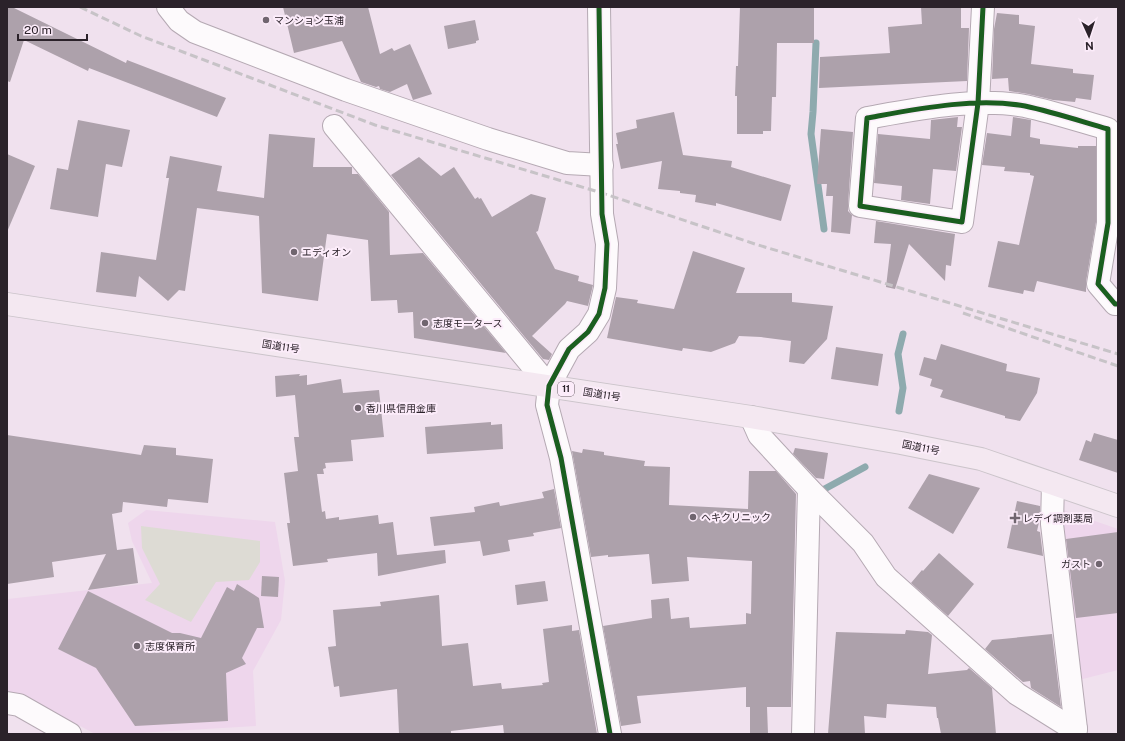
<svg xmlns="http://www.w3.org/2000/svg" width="1125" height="741" viewBox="0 0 1125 741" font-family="'Public Sans','Noto Sans JP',sans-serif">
  <rect width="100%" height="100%" fill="#f0e1ee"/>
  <g fill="#eed6ec">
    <polygon points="1060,509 1118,529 1118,670 1075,681"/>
    <polygon points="146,510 275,522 285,581 281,620 253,671 256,726 121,734 95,734 67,719 7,692 8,599 152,583 132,541 128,523"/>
  </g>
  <polygon fill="#dddbd4" points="141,526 260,541 260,562 249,580 216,582 191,622 145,600 160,584 142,548"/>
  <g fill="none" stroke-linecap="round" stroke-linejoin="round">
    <g stroke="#8eaaae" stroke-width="7">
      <polyline points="816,43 813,112 811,134 824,229"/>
      <polyline points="899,411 903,388 898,354 903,334"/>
      <polyline points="819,492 865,467"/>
    </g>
  </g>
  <g fill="#ada1ab">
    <polygon points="7,7 12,7 126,63 127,60 226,98 217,117 89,68 88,71 24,40 10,82 7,81"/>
    <polygon points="283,7 368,7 380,54 392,48 394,51 410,44 432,94 413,100 407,84 390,92 380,89 379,86 376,87 361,82 342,41 294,53"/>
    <polygon points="740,7 814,7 814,43 777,43 776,97 772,97 771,131 763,131 763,134 737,134 737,96 735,96 736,66 738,66"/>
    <polygon points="921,7 961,7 961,28 969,28 967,81 819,88 820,57 890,53 888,27 922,24"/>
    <polygon points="997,13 1019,15 1019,24 1035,26 1031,64 1073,69 1073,73 1094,75 1091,100 1076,98 1075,102 1053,100 1028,94 1009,91 1008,78 992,79 994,29"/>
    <polygon points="475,20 479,40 476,41 476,43 448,49 444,26"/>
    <polygon points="674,112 683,155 732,161 731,167 791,185 781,221 716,203 716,206 695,202 696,195 680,193 680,191 658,189 662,161 621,169 616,144 618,144 616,133 637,128 636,120"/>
    <polygon points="958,117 957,127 962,127 956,171 933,169 930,204 901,200 902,186 874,183 878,134 930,139 931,120"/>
    <polygon points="1013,117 1031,120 1030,137 1040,139 1040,144 1078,148 1078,146 1096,146 1096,222 1086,282 1086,292 1037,281 1034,292 1024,290 1023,294 988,287 998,241 1019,245 1034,176 1030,175 1030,173 1004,171 1005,167 982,165 987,133 1011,136"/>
    <polygon points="78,120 130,130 122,167 106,164 98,217 50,209 57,168 68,170"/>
    <polygon points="821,129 853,132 848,205 848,211 852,215 850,234 831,232 833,196 826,196 827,184 817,184"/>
    <polygon points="269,134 315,138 313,167 352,167 352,174 358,174 389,212 390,255 423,253 506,353 414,338 413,312 398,313 397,300 371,301 368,240 327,234 318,301 262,293 259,216 197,208 185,291 179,290 168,301 139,276 136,297 96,292 101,252 156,260 169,178 166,178 170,156 222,166 217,191 264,198"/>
    <polygon points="7,154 35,166 7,232"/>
    <polygon points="419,157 441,176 454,167 475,199 478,197 479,199 481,198 492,217 531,194 546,198 538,231 536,232 555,269 579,276 578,281 593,285 588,306 567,301 565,304 532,336 552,354 549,360 543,359 391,175"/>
    <polygon points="876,221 955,234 951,266 946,265 945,281 909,244 895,289 886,287 891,244 874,243"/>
    <polygon points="693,251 745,268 736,293 792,293 792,302 833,306 827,339 804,364 789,362 791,341 761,337 739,336 735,343 711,352 683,348 682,351 607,338 616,297 638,300 637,303 674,309"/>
    <polygon points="941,344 1007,364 1006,371 1040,378 1037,393 1020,421 1005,418 1005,416 940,397 943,390 930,386 932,379 919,375 924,357 936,360"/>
    <polygon points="836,347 883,354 878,386 831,379"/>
    <polygon points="300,374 299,376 307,375 307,385 341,379 343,393 379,390 384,437 351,440 353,461 325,463 326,468 323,469 324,474 317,474 322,512 325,511 326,519 339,517 339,520 378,515 379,524 393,522 397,555 445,550 446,563 378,576 377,553 327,559 328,562 293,566 287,523 290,523 284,473 298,471 294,437 299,437 295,395 276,397 275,376"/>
    <polygon points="491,422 491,425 502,424 503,449 427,454 425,427"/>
    <polygon points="1094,433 1118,440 1118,473 1079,460 1086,440 1091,442"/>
    <polygon points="7,435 141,455 144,445 176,448 176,455 213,459 208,503 168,499 167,507 123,502 122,512 112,514 117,550 133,548 138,583 88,590 106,554 52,562 54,577 7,584"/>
    <polygon points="795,448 828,453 824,479 816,478 793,454"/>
    <polygon points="583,449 604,452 604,455 645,461 644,466 670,467 669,505 748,509 749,471 776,471 796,494 791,707 767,707 768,734 750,734 750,707 746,707 746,687 637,696 641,723 621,726 603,626 652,618 651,600 669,598 671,619 689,617 690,628 746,624 746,613 751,614 752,561 687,557 689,581 652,584 649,554 608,557 608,555 591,557 572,451 582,453"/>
    <polygon points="929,474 980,488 953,534 908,508"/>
    <polygon points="554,489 561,528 533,533 534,536 508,540 510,551 483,556 480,541 434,546 430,517 475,512 474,507 499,502 500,506 544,498 542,492"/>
    <polygon points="1017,501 1040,506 1040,518 1037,531 1040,532 1043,556 1007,548"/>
    <polygon points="1118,532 1118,613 1076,618 1066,539"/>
    <polygon points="939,553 974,584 948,616 911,583 922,570 923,571"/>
    <polygon points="262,576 279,577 278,597 261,596"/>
    <polygon points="545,581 548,601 517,605 515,585"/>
    <polygon points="237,584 259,598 264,628 257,628 242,658 246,664 226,673 228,721 135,726 96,668 58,649 88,591 172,633 180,633 201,638 227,587 234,591"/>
    <polygon points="439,595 442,646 468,643 473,686 501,683 502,689 543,685 542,683 549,682 543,629 572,625 572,631 579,630 597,734 504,734 503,725 451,731 451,734 399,734 397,689 340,697 339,686 334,687 328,647 336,646 333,610 381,606 380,602"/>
    <polygon points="906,630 928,632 932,635 928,674 967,670 969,668 992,688 996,734 941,734 938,718 937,718 936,707 887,704 886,718 864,716 865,734 828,734 836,632 905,634"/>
    <polygon points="1052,634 1061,707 1031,688 1030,681 1023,682 985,649 992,640"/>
  </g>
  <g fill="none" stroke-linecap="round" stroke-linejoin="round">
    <defs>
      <g id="minor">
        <polyline points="168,7 179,21 195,32 346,90 488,139 567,163 602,165"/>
        <polyline points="599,7 602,214 607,244 605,288 599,314 588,332 569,349 549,386 547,405 561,458 610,734"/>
        <path d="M 983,7 L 978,103 L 962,222 L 860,206 L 867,118 C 917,109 975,97 1025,106 C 1053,112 1080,121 1108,129 L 1108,223 L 1098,284 L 1115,304 L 1118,304"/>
        <polyline points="334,126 549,386"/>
        <polyline points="751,417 759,435 809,489 863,543 886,577 1017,694 1065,724 1076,729"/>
        <polyline points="1053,484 1052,524 1076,729 1075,734"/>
        <polyline points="7,703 19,705 70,734"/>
        <polyline points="803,734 809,489"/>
      </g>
      <polyline id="highway" points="7,304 751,417 901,443 981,459 1118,506"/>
    </defs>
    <use href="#minor" stroke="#b5a9b3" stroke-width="24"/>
    <use href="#highway" stroke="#cbc4ca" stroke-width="24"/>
    <use href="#minor" stroke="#fdfafc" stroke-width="22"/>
    <use href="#highway" stroke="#f4e8f1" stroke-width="22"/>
    <g stroke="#c7c3c7" stroke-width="3" stroke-dasharray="8 4" stroke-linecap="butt">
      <polyline points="80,7 141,36 375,125 602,193 755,244 1118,354"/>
      <polyline points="963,313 1118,366"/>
    </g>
    <defs>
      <g id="cycleway">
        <polyline points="599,7 602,214 607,244 605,288 599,314 588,332 569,349 549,386 547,405 561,458 610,734"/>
        <path d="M 983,7 L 978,103 L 962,222 L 860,206 L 867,118 C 917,109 975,97 1025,106 C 1053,112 1080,121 1108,129 L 1108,223 L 1098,284 L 1115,304 L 1118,304"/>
      </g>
    </defs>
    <use href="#cycleway" stroke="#fcecfa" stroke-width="8"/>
    <use href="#cycleway" stroke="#1b5e20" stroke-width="5"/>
  </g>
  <g fill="#70656f" stroke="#fcecfa" stroke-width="1.5">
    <circle cx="266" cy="20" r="4"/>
    <circle cx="294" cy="252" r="4"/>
    <circle cx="425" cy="323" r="4"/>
    <circle cx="358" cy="408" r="4"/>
    <circle cx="693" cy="517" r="4"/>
    <path d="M1013 512h4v4h4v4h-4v4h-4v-4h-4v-4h4z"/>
    <circle cx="1099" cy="564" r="4"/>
    <circle cx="137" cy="646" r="4"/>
  </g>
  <g text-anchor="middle" stroke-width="4" stroke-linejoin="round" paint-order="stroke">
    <rect fill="#fcecfa" stroke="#6a5f68" stroke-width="1" x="558" y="382" width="16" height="14" rx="3"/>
    <g font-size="9" font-weight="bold" fill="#2b222a">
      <text x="566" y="392">11</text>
    </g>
    <g font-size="10" fill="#2b222a" stroke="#fcecfa" text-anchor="start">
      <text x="274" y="24">マンション玉浦</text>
      <text x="302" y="256">エディオン</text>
      <text x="433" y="327">志度モータース</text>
      <text x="366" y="412">香川県信用金庫</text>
      <text x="701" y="521">ヘキクリニック</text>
      <text x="1023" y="522">レデイ調剤薬局</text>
      <text x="1091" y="568" text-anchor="end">ガスト</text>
      <text x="145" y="650">志度保育所</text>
    </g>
    <g font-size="10" fill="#2b222a" stroke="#fcecfa">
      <text transform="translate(281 346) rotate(9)" y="4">国道11号</text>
      <text transform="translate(602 394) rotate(9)" y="4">国道11号</text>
      <text transform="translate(921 447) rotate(11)" y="4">国道11号</text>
    </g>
  </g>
  <rect width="1125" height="741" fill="none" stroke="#2b222a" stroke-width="16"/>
  <g transform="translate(1089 36) rotate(177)" stroke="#fcecfa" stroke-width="3" paint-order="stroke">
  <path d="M0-3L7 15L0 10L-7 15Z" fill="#2b222a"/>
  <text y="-6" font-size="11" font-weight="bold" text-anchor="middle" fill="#2b222a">N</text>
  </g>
  <path d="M18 34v6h69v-6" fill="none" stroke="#2b222a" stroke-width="2"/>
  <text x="24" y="34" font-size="12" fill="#2b222a" stroke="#fcecfa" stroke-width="3" paint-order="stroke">20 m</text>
</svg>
